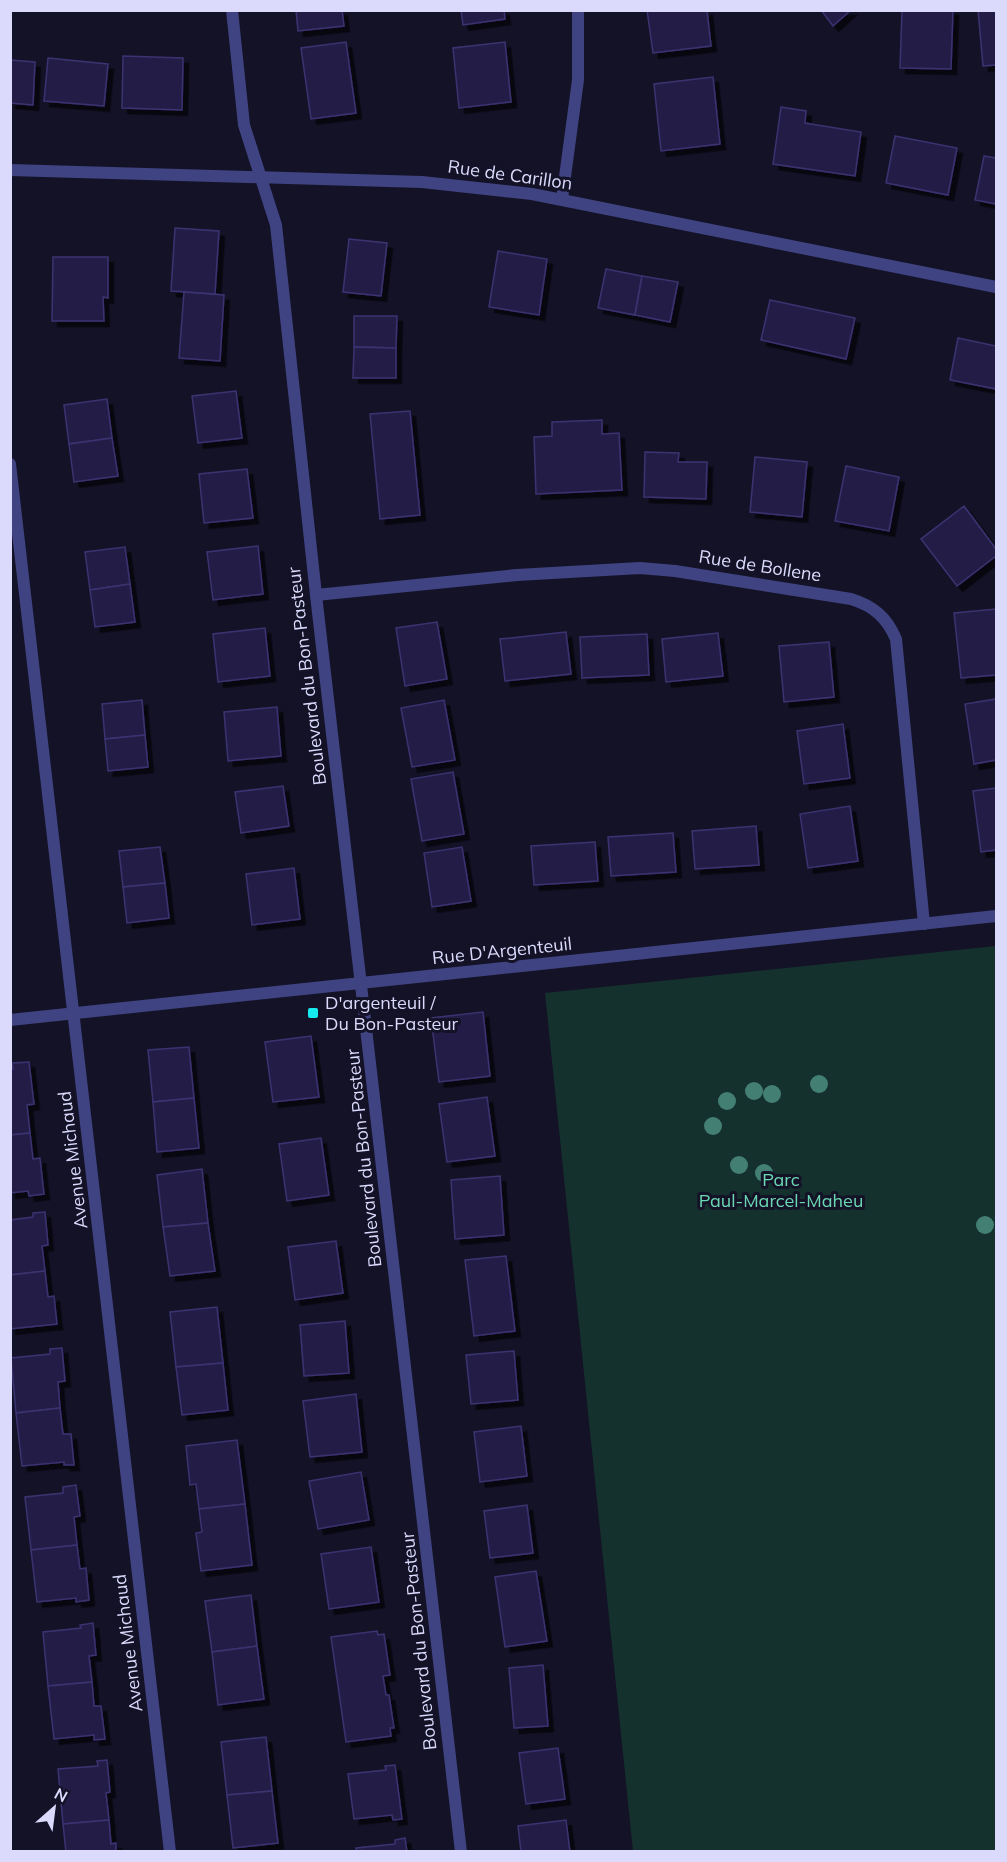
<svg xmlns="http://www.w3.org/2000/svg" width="1007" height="1862" viewBox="0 0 1007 1862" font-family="Mulish,sans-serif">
  <defs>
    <filter id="shadow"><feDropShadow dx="5.5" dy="5.5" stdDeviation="0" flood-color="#0009"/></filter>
  </defs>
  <rect width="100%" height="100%" fill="#141227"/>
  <polygon fill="#15312d" points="996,946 996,1851 633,1851 545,993"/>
  <g fill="#241f47" stroke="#3a3371" stroke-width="1.5" filter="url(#shadow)">
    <polygon points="296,10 342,10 344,26 298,31"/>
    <polygon points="461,10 504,10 505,19 463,25"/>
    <polygon points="647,10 707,10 711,46 653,53"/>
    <polygon points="821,10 851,10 833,26"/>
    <polygon points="902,10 953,10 951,69 900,68"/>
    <polygon points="978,10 996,10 996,65 983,66"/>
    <polygon points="346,42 356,113 311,119 301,48"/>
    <polygon points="505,42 511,102 459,108 453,48"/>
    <polygon points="123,56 183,58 182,110 122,108"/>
    <polygon points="48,58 108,64 104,106 44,101"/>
    <polygon points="10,60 35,62 33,105 10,103"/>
    <polygon points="713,77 720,144 661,151 654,84"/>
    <polygon points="781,107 806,111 805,123 861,132 855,176 773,164"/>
    <polygon points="895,136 957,148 948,195 886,183"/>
    <polygon points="984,156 996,158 996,204 975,200"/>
    <polygon points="175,228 219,231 215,294 171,291"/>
    <polygon points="349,239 387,243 381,296 343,292"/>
    <polygon points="498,251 547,259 539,315 489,307"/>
    <polygon points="53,257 108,257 108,298 103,297 104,321 52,321"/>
    <polygon points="606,269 642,276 635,315 598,308"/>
    <polygon points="642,276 678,282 670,322 635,315"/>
    <polygon points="184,292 224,295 220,361 179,358"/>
    <polygon points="770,300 855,318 846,359 761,340"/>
    <polygon points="354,316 397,316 396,348 354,347"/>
    <polygon points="958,338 996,346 996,389 950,380"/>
    <polygon points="354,347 396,348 396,378 353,378"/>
    <polygon points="236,391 242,438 198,443 192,396"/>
    <polygon points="107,399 112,438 69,444 64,405"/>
    <polygon points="410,411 420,515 380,519 370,414"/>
    <polygon points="602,420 602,434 619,433 622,490 536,494 534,437 552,436 552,422"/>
    <polygon points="112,438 118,476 74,482 69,444"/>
    <polygon points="645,452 679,453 678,462 707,462 706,499 644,497"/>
    <polygon points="755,457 807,462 802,517 750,512"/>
    <polygon points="846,466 899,477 889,531 835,521"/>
    <polygon points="247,469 253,518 204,523 199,474"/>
    <polygon points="964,506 996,549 996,556 957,586 921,539"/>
    <polygon points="258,546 263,594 213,600 207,552"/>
    <polygon points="125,547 130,584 90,590 85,552"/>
    <polygon points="130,584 135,622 95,627 90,590"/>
    <polygon points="996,609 996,675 961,678 954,613"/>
    <polygon points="437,622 447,679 405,686 396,628"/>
    <polygon points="265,628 270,676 218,682 213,634"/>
    <polygon points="566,632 571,674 505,681 500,639"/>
    <polygon points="718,633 723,676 666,682 662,639"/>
    <polygon points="647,634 649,675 582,678 580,637"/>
    <polygon points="829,642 834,697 784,702 779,646"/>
    <polygon points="996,699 996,760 974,764 965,704"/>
    <polygon points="142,700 145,735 105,739 102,704"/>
    <polygon points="444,700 455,760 412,767 401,708"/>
    <polygon points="277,707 281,756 228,761 224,712"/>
    <polygon points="843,724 850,778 804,784 797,731"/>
    <polygon points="145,735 148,767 108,771 105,739"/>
    <polygon points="453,772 464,834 422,841 411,779"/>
    <polygon points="283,786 289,826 241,833 235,792"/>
    <polygon points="996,788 996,850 981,852 973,791"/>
    <polygon points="850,806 858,861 808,868 800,814"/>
    <polygon points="756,826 759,865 695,869 692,831"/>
    <polygon points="673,833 676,872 611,876 608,837"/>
    <polygon points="595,842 598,881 534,885 531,846"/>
    <polygon points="160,847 165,883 123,887 119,851"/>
    <polygon points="462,847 471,901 432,907 424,853"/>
    <polygon points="294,868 300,919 252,925 246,874"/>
    <polygon points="165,883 169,918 127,923 123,887"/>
    <polygon points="483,1012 490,1076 439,1082 431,1018"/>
    <polygon points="311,1036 319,1097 273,1102 265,1042"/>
    <polygon points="189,1047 194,1098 153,1102 148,1050"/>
    <polygon points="29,1062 34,1104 27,1105 30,1133 10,1135 10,1070 13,1069 12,1063"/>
    <polygon points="487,1097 495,1156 447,1162 439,1104"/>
    <polygon points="194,1098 199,1148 157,1152 153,1102"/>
    <polygon points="30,1133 33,1159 40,1158 44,1194 29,1196 28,1191 10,1193 10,1135"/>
    <polygon points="321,1138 329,1195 287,1201 279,1144"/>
    <polygon points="202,1169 208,1223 163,1227 157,1175"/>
    <polygon points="500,1176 504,1235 455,1239 451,1180"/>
    <polygon points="45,1212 48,1245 42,1246 45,1271 10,1275 10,1220 33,1217 33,1213"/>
    <polygon points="208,1223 215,1271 170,1276 163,1227"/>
    <polygon points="336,1241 343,1293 295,1300 288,1247"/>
    <polygon points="506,1256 515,1331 474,1336 465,1260"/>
    <polygon points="45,1271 48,1297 54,1296 57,1324 10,1329 10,1275"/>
    <polygon points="217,1307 223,1363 176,1367 170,1312"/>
    <polygon points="345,1321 349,1373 304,1376 300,1325"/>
    <polygon points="62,1348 65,1381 58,1382 60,1408 16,1413 11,1358 50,1354 50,1349"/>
    <polygon points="514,1351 518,1400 471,1404 466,1355"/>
    <polygon points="223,1363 228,1410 182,1415 176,1367"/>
    <polygon points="356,1394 362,1452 310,1457 303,1401"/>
    <polygon points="60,1408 63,1434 71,1434 74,1465 64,1465 64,1462 22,1466 16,1413"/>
    <polygon points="521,1426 527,1476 480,1482 474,1432"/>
    <polygon points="237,1440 245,1504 199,1509 196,1484 190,1485 186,1446"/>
    <polygon points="361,1472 369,1520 318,1529 309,1481"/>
    <polygon points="76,1485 80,1516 74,1517 77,1545 31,1550 25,1497 63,1493 63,1487"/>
    <polygon points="245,1504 252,1565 201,1571 196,1533 202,1532 199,1509"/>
    <polygon points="527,1505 533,1553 490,1558 484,1511"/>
    <polygon points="77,1545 80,1569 86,1568 89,1600 76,1602 76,1598 37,1602 31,1550"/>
    <polygon points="371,1547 379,1602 329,1609 321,1554"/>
    <polygon points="536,1571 547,1641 505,1647 495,1577"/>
    <polygon points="251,1595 257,1646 212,1652 205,1601"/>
    <polygon points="93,1623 96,1655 89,1656 92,1682 48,1686 43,1632 81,1628 80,1625"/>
    <polygon points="377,1631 378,1635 384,1634 390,1675 383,1676 386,1695 389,1695 394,1728 390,1728 391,1736 346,1742 331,1637"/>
    <polygon points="257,1646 264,1699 218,1705 212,1652"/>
    <polygon points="543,1665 548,1726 514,1728 509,1668"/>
    <polygon points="92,1682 94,1706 101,1706 105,1739 94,1740 94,1735 54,1739 48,1686"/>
    <polygon points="266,1737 272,1791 227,1795 221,1742"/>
    <polygon points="558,1748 565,1799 526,1804 519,1753"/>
    <polygon points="107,1760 110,1792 106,1793 109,1820 63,1824 58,1769 98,1766 97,1761"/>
    <polygon points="395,1765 402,1819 393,1820 392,1815 354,1819 348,1774 386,1770 385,1766"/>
    <polygon points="272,1791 278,1843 233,1848 227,1795"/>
    <polygon points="109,1820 111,1844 116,1843 116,1852 66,1852 63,1824"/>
    <polygon points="566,1820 570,1852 521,1852 518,1826"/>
    <polygon points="405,1838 407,1852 356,1852 356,1848 395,1844 395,1840"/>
  </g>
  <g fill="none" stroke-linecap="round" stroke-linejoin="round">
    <g stroke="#404382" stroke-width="12">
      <polyline points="232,10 244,125 276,225 316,595 461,1852"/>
      <polyline points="10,170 422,182 532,194 996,287"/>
      <polyline points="562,199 578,80 578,10"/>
      <polyline points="10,464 170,1852"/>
      <path d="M 316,595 L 517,575 L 640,568 L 675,571 L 851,599 C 874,606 887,618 896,639 L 924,924"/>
      <polyline points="10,1020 996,916"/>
    </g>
  </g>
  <g fill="#447f74">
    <circle cx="819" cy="1084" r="9"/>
    <circle cx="754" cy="1091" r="9"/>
    <circle cx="772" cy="1094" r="9"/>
    <circle cx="727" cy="1101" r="9"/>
    <circle cx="713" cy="1126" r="9"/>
    <circle cx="739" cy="1165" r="9"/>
    <circle cx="764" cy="1173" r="9"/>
    <circle cx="985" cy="1225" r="9"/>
  </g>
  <rect fill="#15ebee" stroke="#141227" stroke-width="2" x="307" y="1007" width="12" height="12" rx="3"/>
  <g text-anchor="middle" stroke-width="6" stroke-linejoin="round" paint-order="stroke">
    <g font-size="18" fill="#dbdafc" stroke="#141227">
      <text transform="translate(510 175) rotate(8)" y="6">Rue de Carillon</text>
      <text transform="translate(760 566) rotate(9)" y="6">Rue de Bollene</text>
      <text transform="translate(307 676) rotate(-97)" y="6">Boulevard du Bon-Pasteur</text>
      <text transform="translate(502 951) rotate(-6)" y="6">Rue D'Argenteuil</text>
      <text transform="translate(364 1158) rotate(-96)" y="6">Boulevard du Bon-Pasteur</text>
      <text transform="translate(73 1160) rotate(-97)" y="6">Avenue Michaud</text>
      <text transform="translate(419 1641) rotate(-96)" y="6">Boulevard du Bon-Pasteur</text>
      <text transform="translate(128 1643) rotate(-97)" y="6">Avenue Michaud</text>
    </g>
    <g font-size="18" fill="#dbdafc" stroke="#141227" text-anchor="start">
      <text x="325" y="1009">D'argenteuil /<tspan x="325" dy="21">Du Bon-Pasteur</tspan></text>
    </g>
    <g font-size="18" fill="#6bd8b3" stroke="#141227">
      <text x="781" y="1186">Parc<tspan x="781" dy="21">Paul-Marcel-Maheu</tspan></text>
    </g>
  </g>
  <rect width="1007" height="1862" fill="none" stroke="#dbdafc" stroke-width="24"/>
  <g transform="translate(54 1808) rotate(28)" stroke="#141227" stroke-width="4.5" paint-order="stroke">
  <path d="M0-4.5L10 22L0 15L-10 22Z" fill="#dbdafc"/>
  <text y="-9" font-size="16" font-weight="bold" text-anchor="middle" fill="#dbdafc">N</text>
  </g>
</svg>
